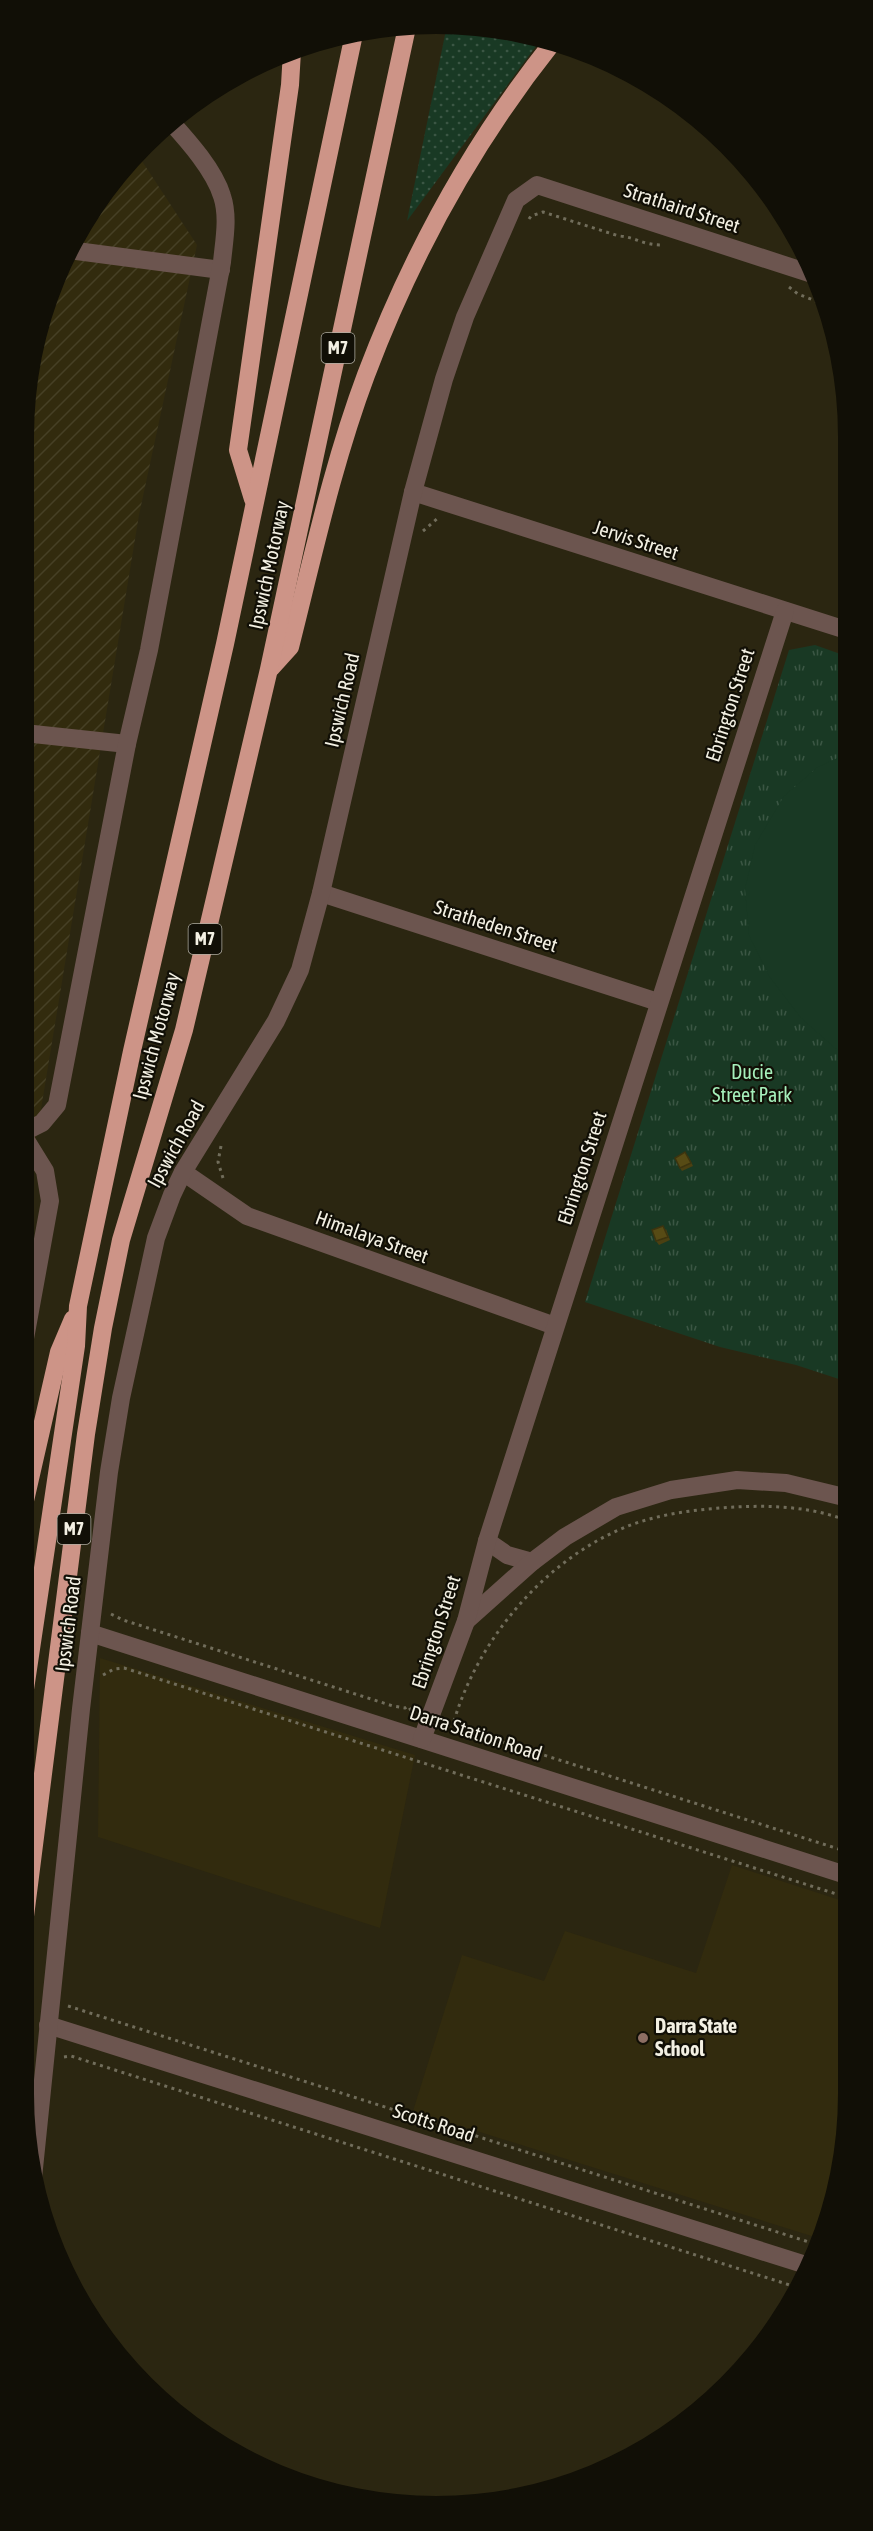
<svg xmlns="http://www.w3.org/2000/svg" width="873" height="2531" viewBox="0 0 873 2531" font-family="'Asap Condensed',sans-serif">
  <defs>
    <pattern id="industrial-furrows" width="10" height="10" patternUnits="userSpaceOnUse" patternTransform="scale(1.5)"><rect width="10" height="10" fill="#322b0e"/><path d="M-1 1l2-2M0 10L10 0M9 11l2-2" fill="none" stroke="#464025"/></pattern>
    <pattern id="grass-dots" width="8" height="8" patternUnits="userSpaceOnUse" patternTransform="scale(1.5)"><rect width="8" height="8" fill="#193924"/><path d="M2 2h.1M6 6h.1" fill="none" stroke="#3b5644" stroke-width="1.8" stroke-linecap="round"/></pattern>
    <pattern id="park-tufts" width="24" height="20" patternUnits="userSpaceOnUse" patternTransform="scale(1.5)"><rect width="24" height="20" fill="#193924"/><path d="M3 7l-1-3M5 7V3M7 7l1-3M15 17l-1-3M17 17v-4M19 17l1-3" fill="none" stroke="#3b5644"/></pattern>
  </defs>
  <rect width="100%" height="100%" fill="#2b2611"/>
  <g fill="#322b0e">
    <polygon points="100,1658 415,1755 380,1928 98,1837"/>
    <polygon points="732,1865 849,1903 849,2095 835,2201 818,2238 413,2111 462,1955 544,1981 565,1931 696,1973"/>
  </g>
  <polygon fill="url(#industrial-furrows)" points="138,155 197,245 139,515 24,1212 24,436 38,330 66,254 109,186"/>
  <polygon fill="url(#grass-dots)" points="447,25 463,25 542,38 407,221"/>
  <polygon fill="url(#park-tufts)" points="815,645 846,656 848,1382 796,1365 720,1347 585,1302 789,650"/>
  <polygon fill="#193924" points="846,754 847,1054 835,1048 801,1018 769,976 749,935 745,889 755,845 784,796 818,767"/>
  <g fill="none" stroke-linecap="round" stroke-linejoin="round">
    <g stroke="#716d5b" stroke-width="3" stroke-dasharray="3 4.5" stroke-linecap="butt">
      <path d="M 529,219 L 531,216 L 543,212 L 619,236 C 635,237 643,245 661,245"/>
      <polyline points="789,287 798,294 821,303"/>
      <polyline points="423,531 438,518"/>
      <polyline points="221,1146 218,1162 223,1178"/>
      <polyline points="847,1262 847,1313"/>
      <polyline points="111,1614 123,1620 393,1706 405,1708 408,1706 412,1712"/>
      <polyline points="103,1675 114,1669 124,1668 849,1898"/>
      <path d="M 454,1721 C 479,1637 547,1558 628,1526 C 662,1513 700,1509 736,1507 C 773,1505 813,1507 848,1521"/>
      <polyline points="447,1722 454,1721 458,1727 484,1736 848,1852"/>
      <polyline points="68,2006 815,2244"/>
      <polyline points="64,2057 71,2056 796,2287"/>
    </g>
    <g stroke="#6c554f" stroke-width="18">
      <polyline points="69,250 221,270"/>
      <polyline points="413,492 846,630"/>
      <polyline points="24,733 127,744"/>
      <polyline points="321,893 658,1002"/>
      <path d="M 24,1132 L 42,1123 L 57,1105 L 127,744 L 149,650 L 222,262 C 224,241 229,217 222,196 C 214,170 189,142 171,122"/>
      <polyline points="24,1137 45,1171 50,1201 24,1344"/>
      <polyline points="183,1172 247,1216 555,1326"/>
      <polyline points="487,1541 507,1555 532,1562"/>
      <polyline points="466,1621 532,1562 565,1537 616,1507 671,1490 737,1480 786,1483 848,1498"/>
      <polyline points="90,1633 849,1876"/>
      <polyline points="422,1739 466,1621 487,1541 785,611"/>
      <polyline points="48,2025 806,2265"/>
      <polyline points="33,2178 81,1709 109,1472 121,1398 156,1238 172,1195 183,1172 276,1021 300,970 321,893 413,492 444,379 465,317 516,200 537,185 812,274"/>
    </g>
    <g stroke="#cd9487" stroke-width="18">
      <polyline points="253,499 238,450 290,85 292,51"/>
      <path d="M 271,668 L 290,647 C 313,556 333,463 366,375 C 411,256 474,141 553,42"/>
      <polyline points="24,1505 59,1352 73,1319"/>
      <polyline points="24,1696 76,1346 78,1306 132,1051 225,644 354,34"/>
      <polyline points="24,1924 86,1434 103,1328 121,1240 184,1030 269,669 407,27"/>
    </g>
  </g>
  <g fill="#4b4012">
    <polygon points="688,1156 693,1166 682,1171 680,1168"/>
    <polygon points="666,1229 670,1240 659,1245 656,1241"/>
  </g>
  <g fill="#3d340f">
    <polygon points="24,775 26,778 24,793"/>
    <polygon points="24,840 33,852 27,908 24,903"/>
  </g>
  <g fill="#574b15" stroke="#3d340f" stroke-width="1.5">
    <polygon points="685,1152 691,1163 680,1168 675,1158"/>
    <polygon points="663,1226 668,1237 656,1241 652,1230"/>
  </g>
  <circle fill="#8d6e63" stroke="#110f06" stroke-width="2" cx="643" cy="2038" r="6"/>
  <g text-anchor="middle" stroke-width="4.5" stroke-linejoin="round" paint-order="stroke">
    <g fill="#110f06" stroke="#afaca1" stroke-width="1.5">
      <rect x="321.5" y="333" width="33" height="30" rx="4.5"/>
      <rect x="188.5" y="924" width="33" height="30" rx="4.5"/>
      <rect x="57.5" y="1514" width="33" height="30" rx="4.5"/>
    </g>
    <g font-size="18" font-weight="bold" fill="#f3f0e3">
      <text x="338" y="354">M7</text>
      <text x="205" y="945">M7</text>
      <text x="74" y="1535">M7</text>
    </g>
    <g font-size="20" fill="#f3f0e3" stroke="#110f06">
      <text transform="translate(682 208) rotate(18)" y="7">Strathaird Street</text>
      <text transform="translate(636 540) rotate(18)" y="7">Jervis Street</text>
      <text transform="translate(269 565) rotate(-78)" y="7">Ipswich Motorway</text>
      <text transform="translate(342 700) rotate(-77)" y="7">Ipswich Road</text>
      <text transform="translate(730 705) rotate(-72)" y="7">Ebrington Street</text>
      <text transform="translate(496 926) rotate(18)" y="7">Stratheden Street</text>
      <text transform="translate(156 1036) rotate(-75)" y="7">Ipswich Motorway</text>
      <text transform="translate(176 1144) rotate(-61)" y="7">Ipswich Road</text>
      <text transform="translate(582 1168) rotate(-72)" y="7">Ebrington Street</text>
      <text transform="translate(372 1237) rotate(20)" y="7">Himalaya Street</text>
      <text transform="translate(68 1624) rotate(-83)" y="7">Ipswich Road</text>
      <text transform="translate(436 1632) rotate(-72)" y="7">Ebrington Street</text>
      <text transform="translate(476 1733) rotate(18)" y="7">Darra Station Road</text>
      <text transform="translate(434 2123) rotate(18)" y="7">Scotts Road</text>
    </g>
    <g font-size="20" fill="#a6f0bb" stroke="#110f06">
      <text x="752" y="1079">Ducie<tspan x="752" dy="23">Street Park</tspan></text>
    </g>
    <g font-size="20" font-weight="bold" fill="#f3f0e3" stroke="#110f06" text-anchor="start">
      <text x="655" y="2033">Darra State<tspan x="655" dy="23">School</tspan></text>
    </g>
  </g>
  <path d="M0 0H873V2531H0ZM436 34H436A402 402 0 0 1 838 436V2094A402 402 0 0 1 436 2496H436A402 402 0 0 1 34 2094V436A402 402 0 0 1 436 34Z" fill="#110f06" fill-rule="evenodd"/>
</svg>
